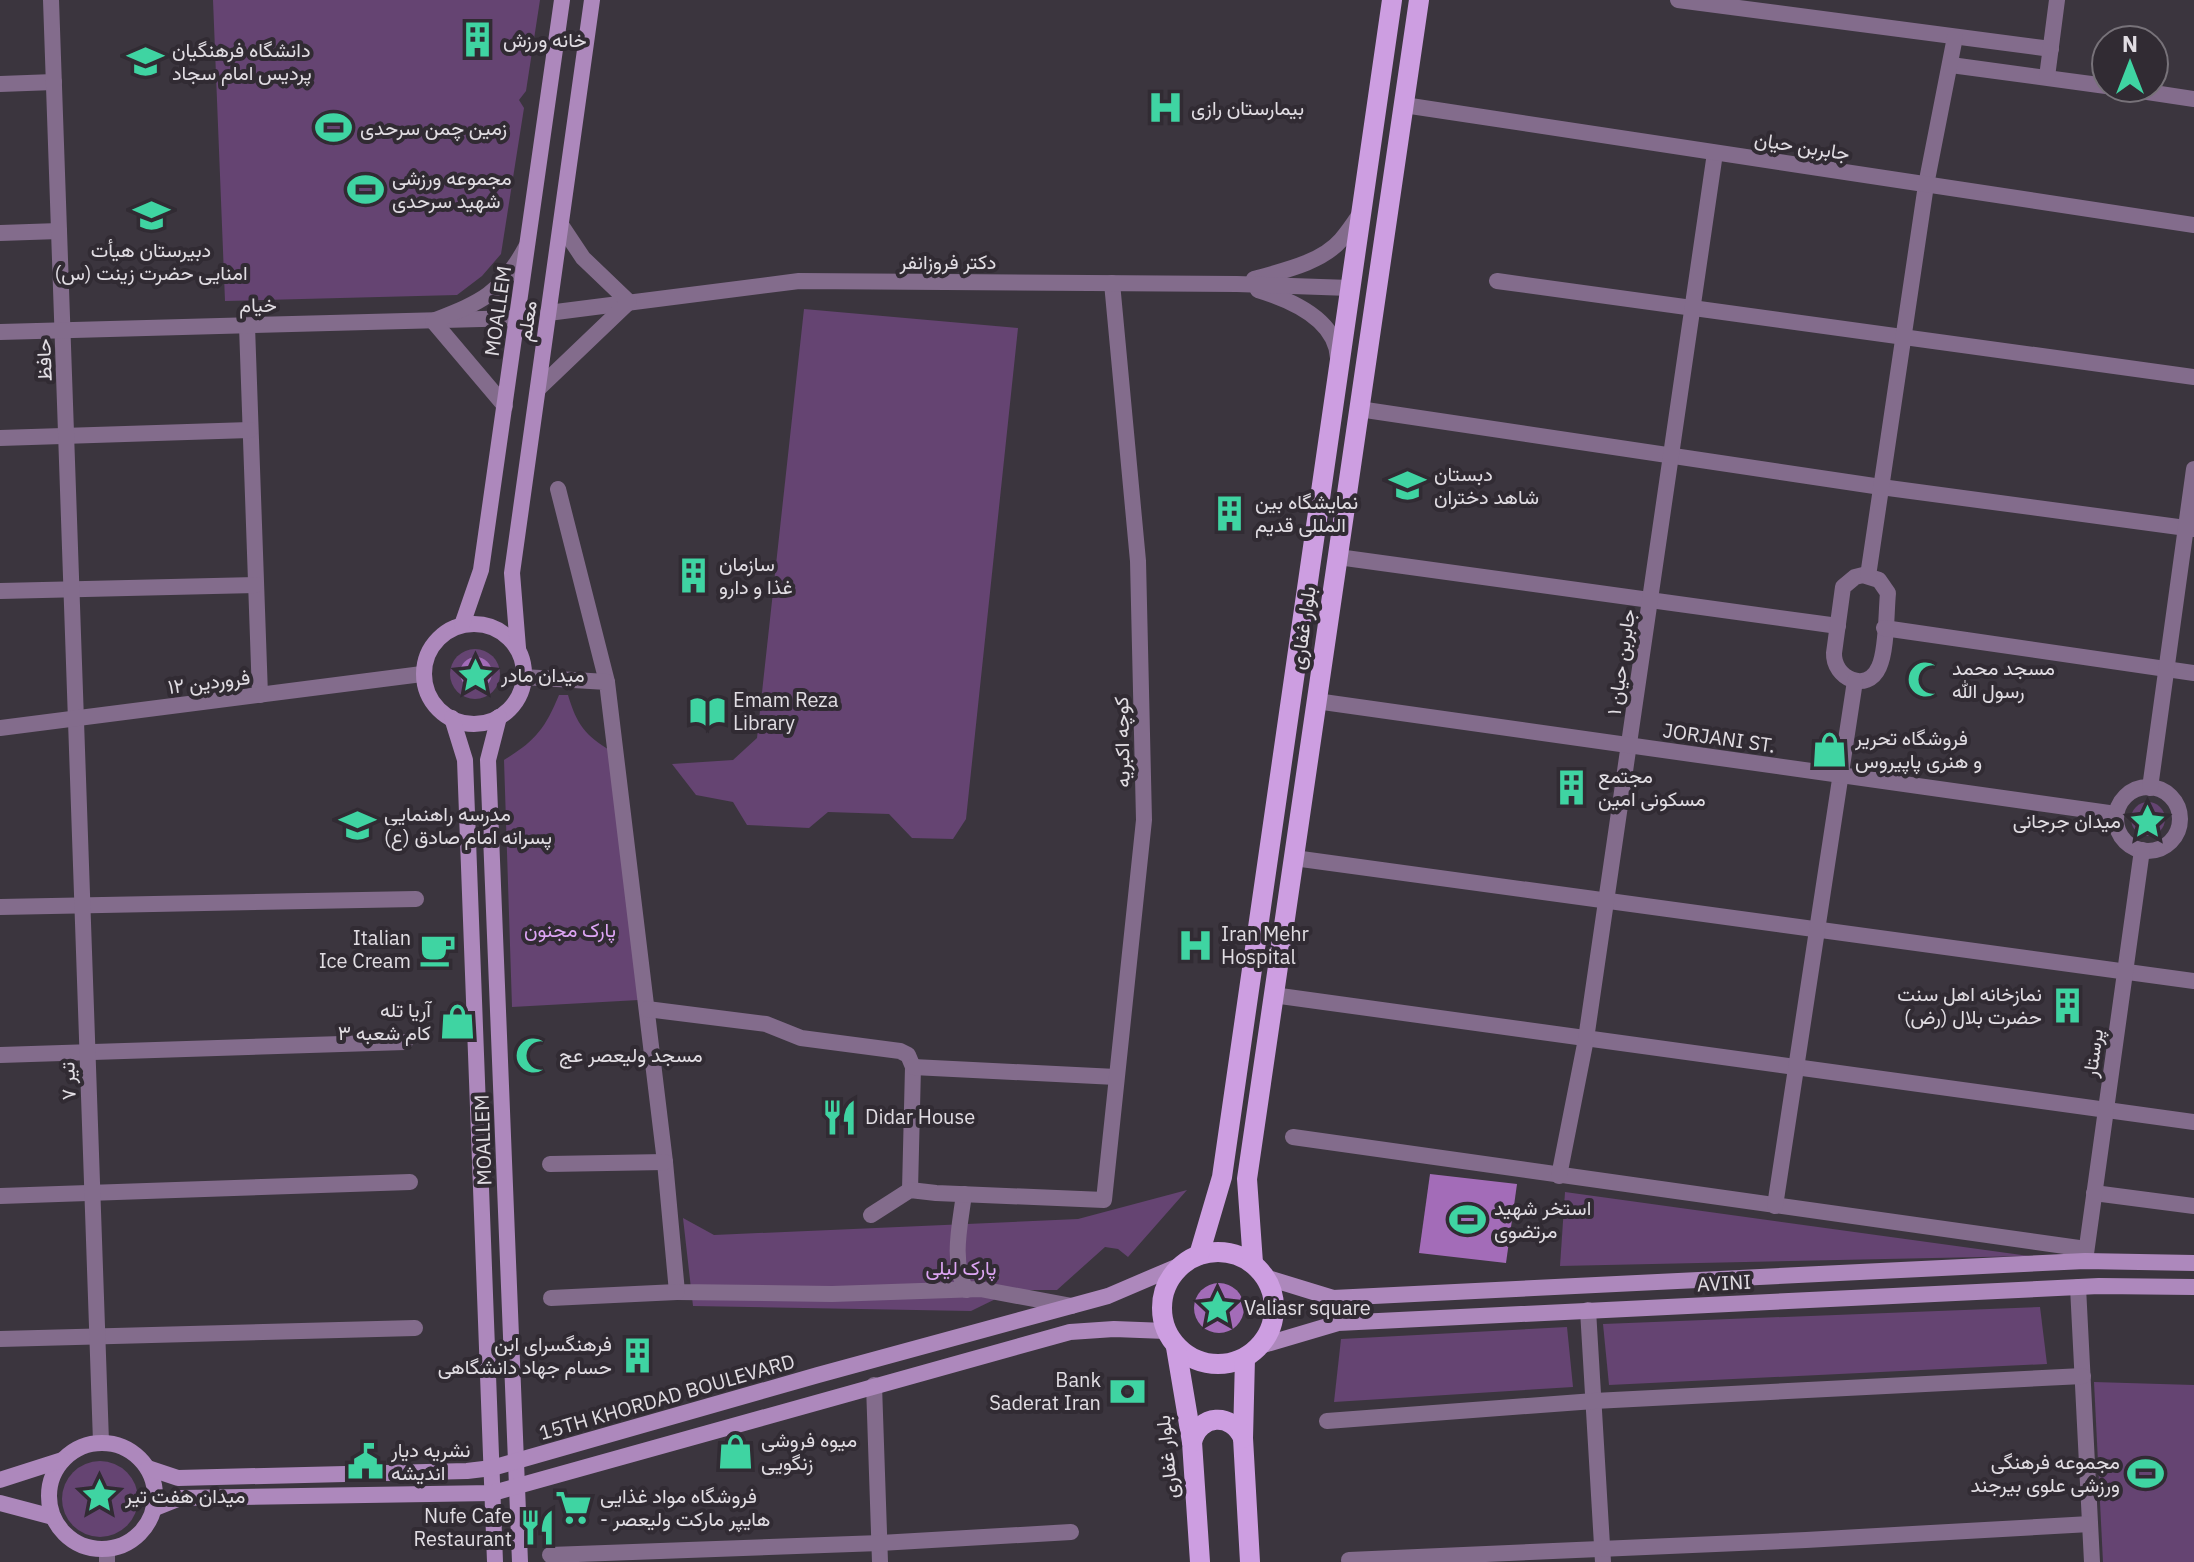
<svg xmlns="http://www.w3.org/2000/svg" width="2194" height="1562" viewBox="0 0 2194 1562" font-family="'IBM Plex Sans',Vazirmatn,sans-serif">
  <rect width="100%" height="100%" fill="#3b353e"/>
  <g fill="#654472">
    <polygon points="213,0 540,0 526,91 519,100 524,108 501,254 482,276 457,295 225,301"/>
    <polygon points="804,309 1018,328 966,819 953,839 912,838 889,814 828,812 809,828 747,825 733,802 696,795 672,764 733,760 757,738"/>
    <circle cx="475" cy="674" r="25"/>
    <path d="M 559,695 L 568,695 C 577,725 585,735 611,751 L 639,1000 L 512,1007 L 504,760 C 535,741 545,729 559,695 Z"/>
    <circle cx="2148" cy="819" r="17"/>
    <polygon points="1187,1190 1128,1257 1118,1249 1105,1247 1057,1290 1014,1290 971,1311 693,1306 683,1218 714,1235 1078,1219"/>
    <polygon points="1565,1192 2029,1256 1560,1266"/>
    <polygon points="2040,1307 2047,1364 1609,1385 1603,1324"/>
    <polygon points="1567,1327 1573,1387 1334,1402 1341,1339"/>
    <polygon points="2094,1382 2194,1385 2194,1562 2103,1562"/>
    <circle cx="100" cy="1499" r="38"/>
  </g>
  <g fill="#a36cb8">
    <circle cx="476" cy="673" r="16"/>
    <polygon points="1430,1174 1517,1184 1506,1263 1419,1253"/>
    <circle cx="1219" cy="1308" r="25"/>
  </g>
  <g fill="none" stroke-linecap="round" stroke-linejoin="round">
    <g stroke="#836c8c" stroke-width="16">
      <polyline points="1678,0 2051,49"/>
      <polyline points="1951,65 2106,86"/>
      <polyline points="2047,77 2057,0"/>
      <polyline points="0,84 54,82"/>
      <polyline points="2121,88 2194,99"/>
      <polyline points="0,233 59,231"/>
      <polyline points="1497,281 2194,377"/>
      <polyline points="247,326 260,695"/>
      <polyline points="1359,409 1881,487 2194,529"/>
      <polyline points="0,438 250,430"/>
      <polyline points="558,489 607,682"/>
      <polyline points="1338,557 1838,626"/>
      <path d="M 1863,575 L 1879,580 L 1888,593 C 1886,613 1887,650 1879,667 C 1867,694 1833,678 1834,653 L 1843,587 L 1855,577 Z"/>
      <polyline points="1868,576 1926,185 1955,37"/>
      <polyline points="0,591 256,585"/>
      <polyline points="1884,628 2194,673"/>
      <polyline points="523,677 607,682 665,1162 677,1292 832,1294 980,1289 1072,1306"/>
      <polyline points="1294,858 2194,981"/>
      <polyline points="0,907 416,899"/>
      <polyline points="1273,995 2194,1122"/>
      <polyline points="647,1009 766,1024 801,1038 900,1051 908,1055 913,1067 910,1190"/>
      <polyline points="0,1055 405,1042"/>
      <polyline points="913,1067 1116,1077"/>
      <polyline points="1293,1137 2086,1249"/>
      <polyline points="550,1164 665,1162"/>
      <polyline points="1559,1176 1586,1039 1715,153"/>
      <polyline points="2094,1193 2194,1206"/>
      <path d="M 964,1194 C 960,1226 951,1260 966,1290"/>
      <polyline points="0,1196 410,1182"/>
      <polyline points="1775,1206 1855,681"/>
      <polyline points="871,1215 910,1190 936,1193 1104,1200 1144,820 1138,561 1112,283"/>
      <polyline points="2078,1287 2092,1562"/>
      <polyline points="551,1298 677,1292"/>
      <polyline points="1588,1310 1603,1562"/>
      <polyline points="0,1339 415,1328"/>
      <polyline points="874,1385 880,1562"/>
      <polyline points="1327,1421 1594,1401 2083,1376"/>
      <polyline points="550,1555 880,1543 1071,1532"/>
      <polyline points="1349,1560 1806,1540 2090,1524"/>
    </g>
    <g stroke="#836c8c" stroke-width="16">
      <polyline points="51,0 101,1442"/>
      <polyline points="1404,105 2194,225"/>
      <path d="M 1254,279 C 1282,271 1321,263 1341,240 C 1348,232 1354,223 1360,214"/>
      <path d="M 1258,290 C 1291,300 1336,319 1338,358"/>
      <polyline points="548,313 799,281 1237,284 1350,288"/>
      <polyline points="0,332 517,318"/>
      <polyline points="538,389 629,302 583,258 561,225"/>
      <path d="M 505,406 L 433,321 C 481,302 500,295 526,247"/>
      <polyline points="1316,701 2116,814"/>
      <polyline points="0,728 422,674"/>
      <circle cx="2148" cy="819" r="32"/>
      <polyline points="2150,788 2194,469"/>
      <polyline points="2085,1261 2142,850"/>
      <polyline points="107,1549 107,1562"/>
    </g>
    <g stroke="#ad88bc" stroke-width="16">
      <circle cx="474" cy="674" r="50"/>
      <polyline points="462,625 481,570 562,0"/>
      <polyline points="518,648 512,573 592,0"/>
      <polyline points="499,717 488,760 520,1562"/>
      <polyline points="452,718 465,760 495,1562"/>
      <polyline points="1265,1277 1333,1298 2085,1261 2194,1263"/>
      <polyline points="1260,1346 1338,1323 2099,1286 2194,1287"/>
      <circle cx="102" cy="1496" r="53"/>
      <polyline points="148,1468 178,1478 467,1471 492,1468 818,1375 1108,1296 1183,1264"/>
      <polyline points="0,1480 62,1460"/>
      <polyline points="0,1503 53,1517"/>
      <polyline points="155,1508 180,1498 493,1493 1070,1332 1114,1329 1166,1331"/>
    </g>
    <g stroke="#cd9ee1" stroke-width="20">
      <circle cx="1218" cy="1308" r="56"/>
      <polyline points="1199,1255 1222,1177 1392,0"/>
      <polyline points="1253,1263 1247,1179 1419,0"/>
      <polyline points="1176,1347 1192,1442 1200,1562"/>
      <polyline points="1245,1358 1243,1438 1250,1562"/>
      <path d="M 1192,1442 C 1199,1414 1232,1412 1243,1438"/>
    </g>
  </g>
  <defs>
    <symbol id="building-bare" viewBox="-9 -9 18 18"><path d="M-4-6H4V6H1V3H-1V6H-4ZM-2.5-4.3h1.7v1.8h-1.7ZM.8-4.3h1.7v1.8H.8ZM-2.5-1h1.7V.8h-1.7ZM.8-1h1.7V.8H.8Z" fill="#3fd4a2" stroke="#312b33" stroke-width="2.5" paint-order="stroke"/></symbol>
    <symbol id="university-bare" viewBox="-9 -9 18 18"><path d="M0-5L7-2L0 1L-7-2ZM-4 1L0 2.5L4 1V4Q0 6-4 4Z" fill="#3fd4a2" stroke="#312b33" stroke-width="2.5" paint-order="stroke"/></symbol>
    <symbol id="hospital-bare" viewBox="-9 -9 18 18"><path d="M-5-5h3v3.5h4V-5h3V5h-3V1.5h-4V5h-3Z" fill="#3fd4a2" stroke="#312b33" stroke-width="2.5" paint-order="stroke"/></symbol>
    <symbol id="stadium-bare" viewBox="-9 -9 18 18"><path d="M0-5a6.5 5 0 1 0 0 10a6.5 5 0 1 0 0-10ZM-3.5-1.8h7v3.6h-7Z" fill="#3fd4a2" stroke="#312b33" stroke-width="2.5" paint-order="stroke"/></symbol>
    <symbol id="school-bare" viewBox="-9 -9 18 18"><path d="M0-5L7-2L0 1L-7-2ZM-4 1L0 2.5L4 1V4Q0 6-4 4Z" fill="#3fd4a2" stroke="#312b33" stroke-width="2.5" paint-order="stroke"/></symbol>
    <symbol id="sight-bare" viewBox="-9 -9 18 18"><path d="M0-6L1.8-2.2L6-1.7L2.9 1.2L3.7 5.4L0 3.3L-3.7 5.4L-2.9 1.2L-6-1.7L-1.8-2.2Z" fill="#3fd4a2" stroke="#312b33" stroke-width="2.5" paint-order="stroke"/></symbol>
    <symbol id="mosque-bare" viewBox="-9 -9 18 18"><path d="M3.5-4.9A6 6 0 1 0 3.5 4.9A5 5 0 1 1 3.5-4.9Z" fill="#3fd4a2" stroke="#312b33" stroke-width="2.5" paint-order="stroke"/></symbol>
    <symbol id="library-bare" viewBox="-9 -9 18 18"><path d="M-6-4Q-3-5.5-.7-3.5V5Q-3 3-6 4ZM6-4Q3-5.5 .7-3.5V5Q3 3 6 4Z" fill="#3fd4a2" stroke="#312b33" stroke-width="2.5" paint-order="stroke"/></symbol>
    <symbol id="shop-bare" viewBox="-9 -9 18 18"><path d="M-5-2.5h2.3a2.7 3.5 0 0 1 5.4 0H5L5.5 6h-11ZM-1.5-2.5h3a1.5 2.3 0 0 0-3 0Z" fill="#3fd4a2" stroke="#312b33" stroke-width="2.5" paint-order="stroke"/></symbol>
    <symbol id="cafe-bare" viewBox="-9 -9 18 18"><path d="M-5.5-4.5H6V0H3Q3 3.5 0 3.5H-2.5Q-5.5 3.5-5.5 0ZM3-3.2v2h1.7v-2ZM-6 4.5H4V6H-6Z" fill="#3fd4a2" stroke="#312b33" stroke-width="2.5" paint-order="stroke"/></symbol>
    <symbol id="restaurant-bare" viewBox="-9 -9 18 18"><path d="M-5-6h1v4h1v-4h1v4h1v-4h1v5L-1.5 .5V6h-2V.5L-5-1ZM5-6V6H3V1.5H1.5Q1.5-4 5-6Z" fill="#3fd4a2" stroke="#312b33" stroke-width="2.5" paint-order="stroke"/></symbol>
    <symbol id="bank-bare" viewBox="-9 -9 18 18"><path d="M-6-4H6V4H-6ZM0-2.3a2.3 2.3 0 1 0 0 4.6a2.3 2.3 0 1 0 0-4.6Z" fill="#3fd4a2" stroke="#312b33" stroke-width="2.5" paint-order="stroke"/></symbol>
    <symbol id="civic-bare" viewBox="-9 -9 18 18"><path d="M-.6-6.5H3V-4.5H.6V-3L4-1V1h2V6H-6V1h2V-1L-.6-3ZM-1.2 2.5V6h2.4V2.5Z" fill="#3fd4a2" stroke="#312b33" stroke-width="2.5" paint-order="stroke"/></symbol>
    <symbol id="supermarket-bare" viewBox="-9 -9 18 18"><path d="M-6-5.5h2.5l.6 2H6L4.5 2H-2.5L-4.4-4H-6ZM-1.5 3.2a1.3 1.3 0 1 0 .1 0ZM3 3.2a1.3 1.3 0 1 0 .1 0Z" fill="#3fd4a2" stroke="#312b33" stroke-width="2.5" paint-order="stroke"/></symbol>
  </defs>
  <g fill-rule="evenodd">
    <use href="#building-bare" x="452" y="14" width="51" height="51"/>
    <use href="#university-bare" x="120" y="36" width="51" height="51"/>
    <use href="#hospital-bare" x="1140" y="82" width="51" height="51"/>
    <use href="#stadium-bare" x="308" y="102" width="51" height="51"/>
    <use href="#stadium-bare" x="340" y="164" width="51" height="51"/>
    <use href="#school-bare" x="126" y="190" width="51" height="51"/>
    <use href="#school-bare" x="1382" y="460" width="51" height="51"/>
    <use href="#building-bare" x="1204" y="488" width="51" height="51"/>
    <use href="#building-bare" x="668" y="550" width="51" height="51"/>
    <use href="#sight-bare" x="450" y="650" width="51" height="51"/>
    <use href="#mosque-bare" x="1900" y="654" width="51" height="51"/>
    <use href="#library-bare" x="682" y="686" width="51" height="51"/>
    <use href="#shop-bare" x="1804" y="724" width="51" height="51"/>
    <use href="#building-bare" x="1546" y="762" width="51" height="51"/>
    <use href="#sight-bare" x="2122" y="796" width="51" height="51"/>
    <use href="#school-bare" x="332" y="800" width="51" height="51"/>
    <use href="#hospital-bare" x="1170" y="920" width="51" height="51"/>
    <use href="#cafe-bare" x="412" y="924" width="51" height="51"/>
    <use href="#building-bare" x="2042" y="980" width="51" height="51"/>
    <use href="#shop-bare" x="432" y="996" width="51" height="51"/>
    <use href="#mosque-bare" x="508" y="1030" width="51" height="51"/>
    <use href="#restaurant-bare" x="814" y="1092" width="51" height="51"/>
    <use href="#stadium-bare" x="1442" y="1194" width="51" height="51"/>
    <use href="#sight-bare" x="1192" y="1282" width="51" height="51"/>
    <use href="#building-bare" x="612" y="1330" width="51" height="51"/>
    <use href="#bank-bare" x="1102" y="1366" width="51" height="51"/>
    <use href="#shop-bare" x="710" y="1426" width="51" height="51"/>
    <use href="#civic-bare" x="340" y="1436" width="51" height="51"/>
    <use href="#stadium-bare" x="2120" y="1448" width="51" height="51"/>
    <use href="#sight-bare" x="74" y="1470" width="51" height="51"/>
    <use href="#supermarket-bare" x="548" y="1482" width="51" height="51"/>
    <use href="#restaurant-bare" x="512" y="1502" width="51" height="51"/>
  </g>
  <g text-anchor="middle" stroke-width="8" stroke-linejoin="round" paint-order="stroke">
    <g font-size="20" fill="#e1dde3" stroke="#312b33" text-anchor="start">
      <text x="503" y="47">خانه ورزش</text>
      <text x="172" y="57">دانشگاه فرهنگیان<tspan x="172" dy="23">پردیس امام سجاد</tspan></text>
      <text x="1191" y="115">بیمارستان رازی</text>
      <text x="360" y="135">زمین چمن سرحدی</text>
      <text x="392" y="185">مجموعه ورزشی<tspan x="392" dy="23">شهید سرحدی</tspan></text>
      <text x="151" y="257" text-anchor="middle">دبیرستان هیأت<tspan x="151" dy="23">امنایی حضرت زینت (س)</tspan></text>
      <text x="1434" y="481">دبستان<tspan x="1434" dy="23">شاهد دختران</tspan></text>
      <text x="1255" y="509">نمایشگاه بین<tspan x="1255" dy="23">المللی قدیم</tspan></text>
      <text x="719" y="571">سازمان<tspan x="719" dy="23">غذا و دارو</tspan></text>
      <text x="1952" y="675">مسجد محمد<tspan x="1952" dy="23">رسول الله</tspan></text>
      <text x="501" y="682">میدان مادر</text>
      <text x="733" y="707">Emam Reza<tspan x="733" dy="23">Library</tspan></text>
      <text x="1855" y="745">فروشگاه تحریر<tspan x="1855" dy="23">و هنری پاپیروس</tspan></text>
      <text x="1598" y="783">مجتمع<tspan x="1598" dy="23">مسکونی امین</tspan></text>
      <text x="384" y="821">مدرسه راهنمایی<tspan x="384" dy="23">پسرانه امام صادق (ع)</tspan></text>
      <text x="2121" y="828" text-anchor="end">میدان جرجانی</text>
      <text x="1221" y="941">Iran Mehr<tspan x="1221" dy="23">Hospital</tspan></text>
      <text x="411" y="945" text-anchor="end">Italian<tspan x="411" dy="23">Ice Cream</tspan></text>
      <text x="2042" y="1001" text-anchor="end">نمازخانه اهل سنت<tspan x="2042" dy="23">حضرت بلال (رض)</tspan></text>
      <text x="431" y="1017" text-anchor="end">آریا تله<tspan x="431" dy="23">کام شعبه ۳</tspan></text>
      <text x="559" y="1062">مسجد ولیعصر عج</text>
      <text x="865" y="1124">Didar House</text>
      <text x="1494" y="1215">استخر شهید<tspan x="1494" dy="23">مرتضوی</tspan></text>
      <text x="1244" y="1315">Valiasr square</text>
      <text x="612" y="1351" text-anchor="end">فرهنگسرای ابن<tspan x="612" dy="23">حسام جهاد دانشگاهی</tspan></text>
      <text x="1101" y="1387" text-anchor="end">Bank<tspan x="1101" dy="23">Saderat Iran</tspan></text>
      <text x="761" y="1447">میوه فروشی<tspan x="761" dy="23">زنگویی</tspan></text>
      <text x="391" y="1457">نشریه دیار<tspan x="391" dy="23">اندیشه</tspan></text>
      <text x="2120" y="1469" text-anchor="end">مجموعه فرهنگی<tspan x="2120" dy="23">ورزشی علوی بیرجند</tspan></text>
      <text x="125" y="1503">میدان هفت تیر</text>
      <text x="600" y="1503">فروشگاه مواد غذایی<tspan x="600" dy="23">- هایپر مارکت ولیعصر</tspan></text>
      <text x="512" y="1523" text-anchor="end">Nufe Cafe<tspan x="512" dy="23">Restaurant</tspan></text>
    </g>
    <g font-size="20" fill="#e1dde3" stroke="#312b33">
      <text transform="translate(1802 146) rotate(9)" y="7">جابربن حیان</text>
      <text x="948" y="269">دکتر فروزانفر</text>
      <text transform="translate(258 305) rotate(-1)" y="7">خیام</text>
      <text transform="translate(498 311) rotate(-82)" y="7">MOALLEM</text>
      <text transform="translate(527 321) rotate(-82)" y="7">معلم</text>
      <text transform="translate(44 360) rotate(-92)" y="7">حافظ</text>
      <text transform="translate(1303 628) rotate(-82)" y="7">بلوار غفاری</text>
      <text transform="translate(1621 662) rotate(-82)" y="7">جابربن حیان ۱</text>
      <text transform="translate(209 682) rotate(-7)" y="7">۱۲ فروردین</text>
      <text transform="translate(1719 738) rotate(8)" y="7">JORJANI ST.</text>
      <text transform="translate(1122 742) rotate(-91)" y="7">کوچه اکبریه</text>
      <text transform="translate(2093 1053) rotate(-82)" y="7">پرستار</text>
      <text transform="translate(68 1081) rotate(-92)" y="7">۷ تیر</text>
      <text transform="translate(483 1140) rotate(-92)" y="7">MOALLEM</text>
      <text transform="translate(1724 1283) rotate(-3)" y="7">AVINI</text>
      <text transform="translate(667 1397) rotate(-16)" y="7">15TH KHORDAD BOULEVARD</text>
      <text transform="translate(1167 1457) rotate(-96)" y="7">بلوار غفاری</text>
    </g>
    <g font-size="20" fill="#dda5f4" stroke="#312b33">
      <text x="570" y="937">پارک مجنون</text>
      <text x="961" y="1275">پارک لیلی</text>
    </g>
  </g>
  <g transform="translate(2130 64)"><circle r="38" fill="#312b33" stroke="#777279" stroke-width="2"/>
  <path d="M0-6L14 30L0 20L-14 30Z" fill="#3fd4a2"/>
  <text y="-12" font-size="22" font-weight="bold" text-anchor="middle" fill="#e1dde3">N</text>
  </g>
</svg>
